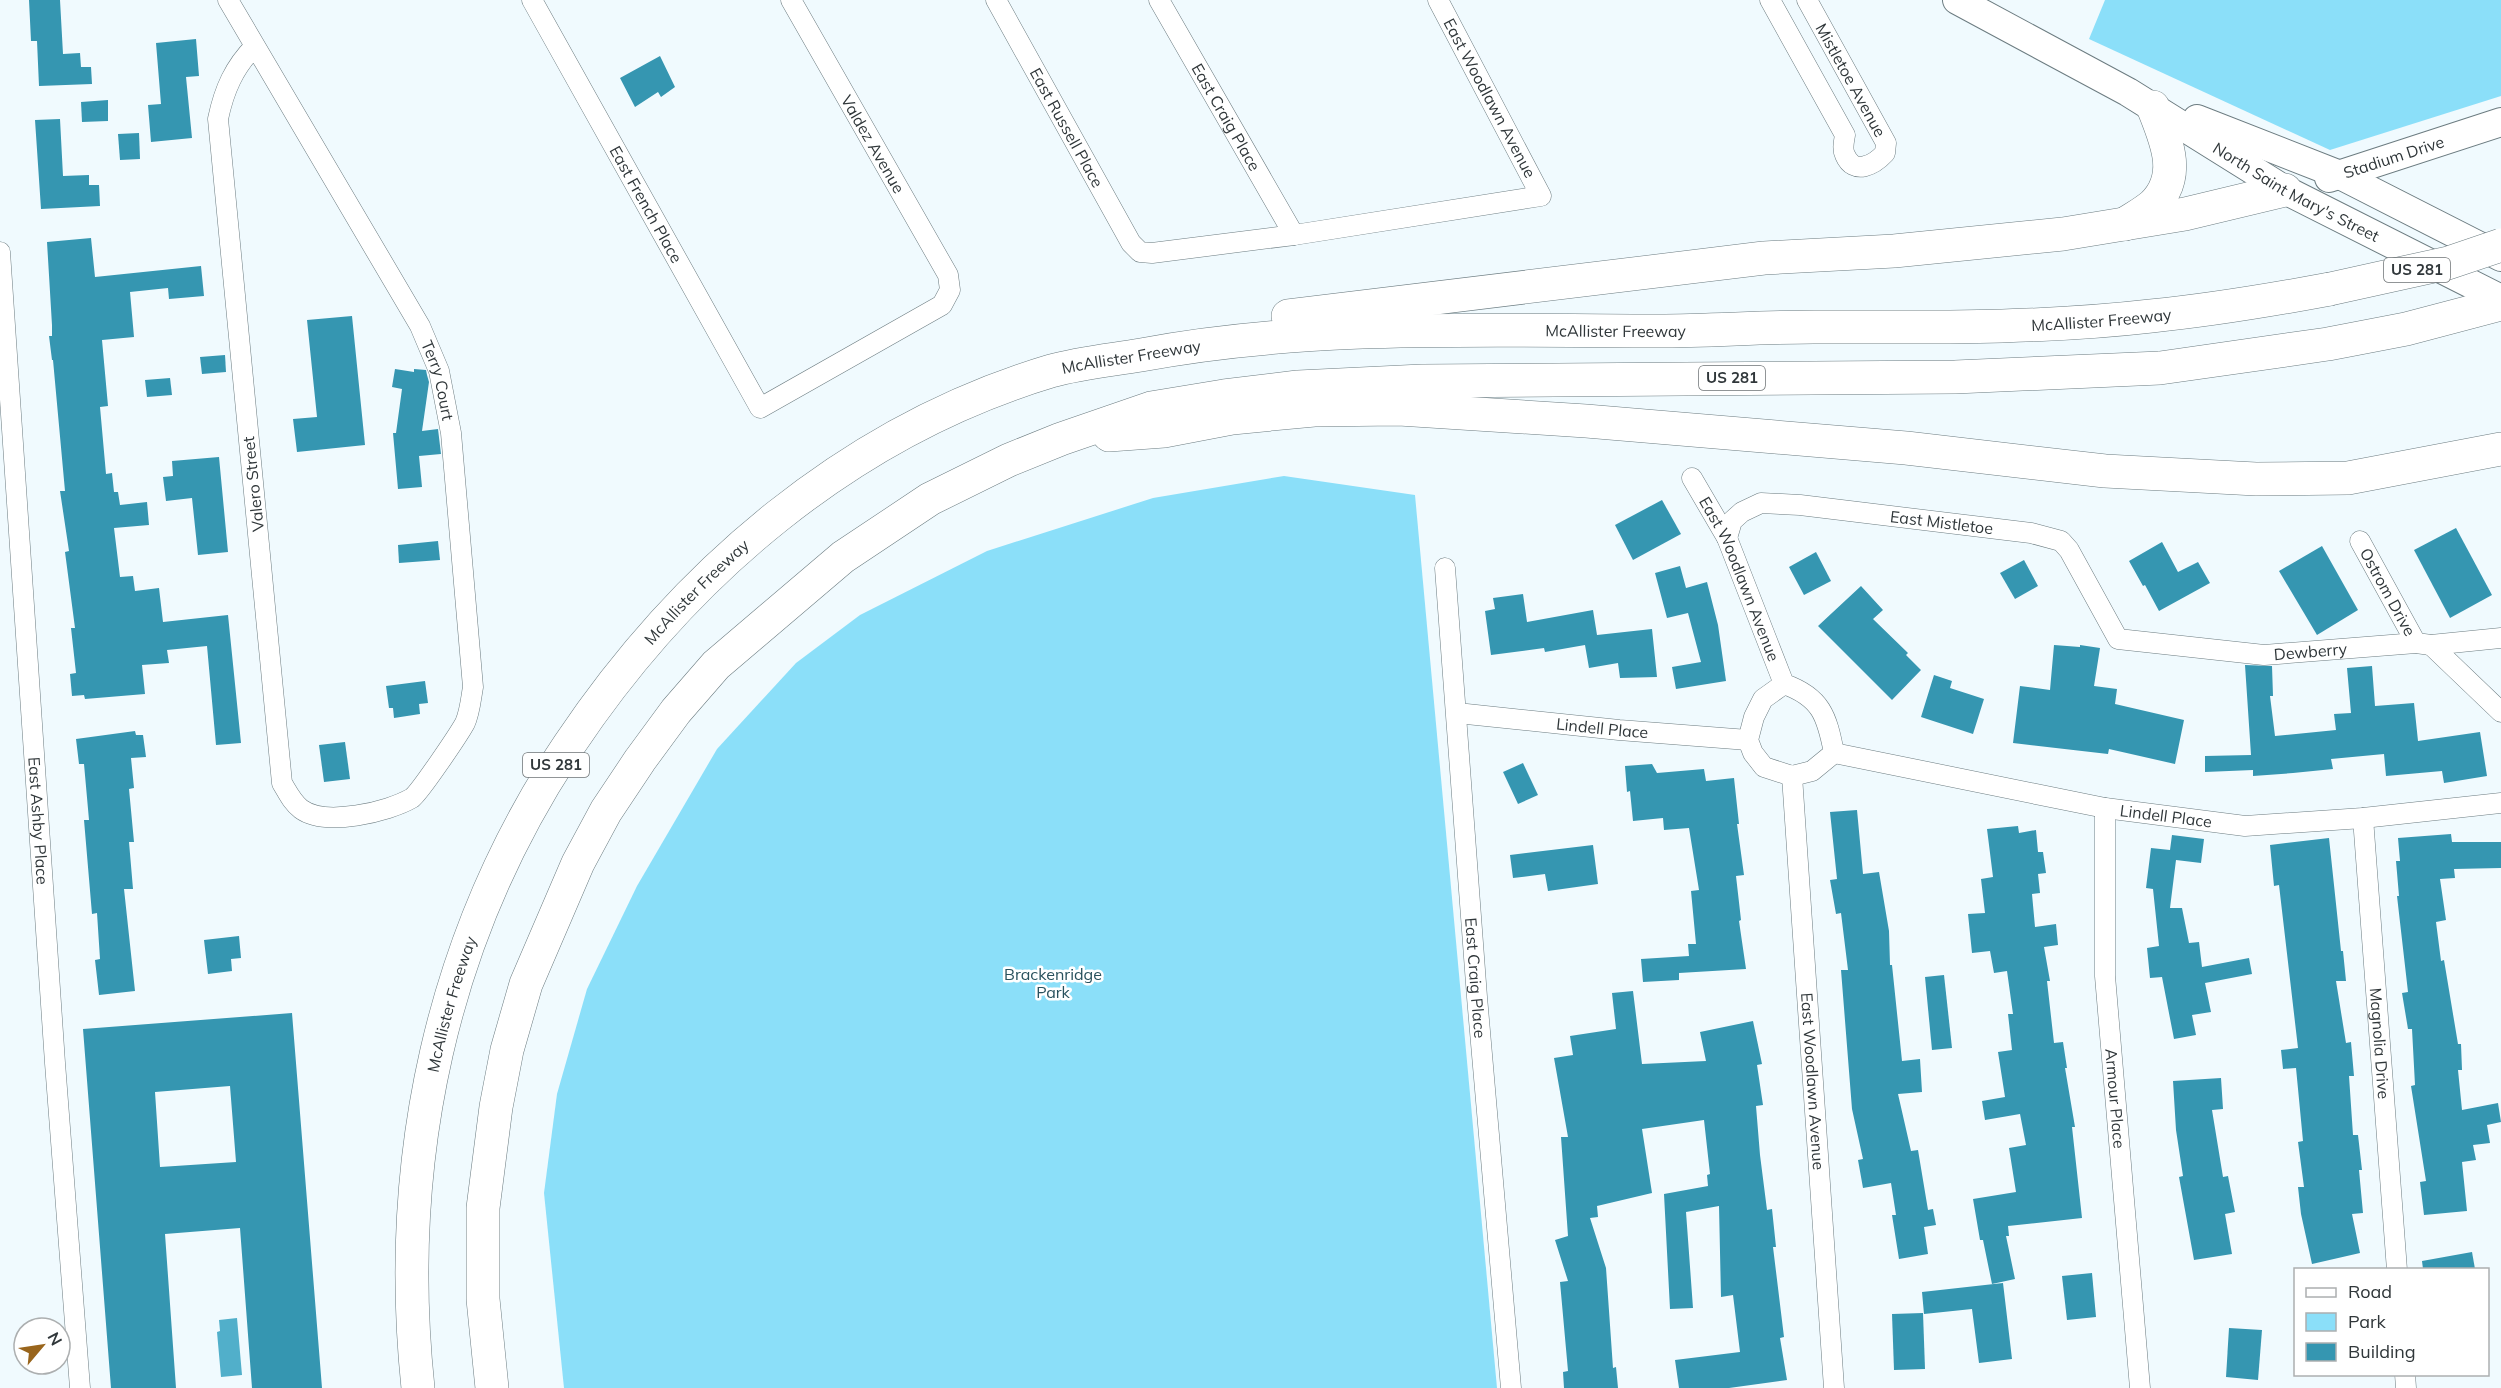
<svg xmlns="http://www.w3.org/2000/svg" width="2501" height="1388" viewBox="0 0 2501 1388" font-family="Mulish,sans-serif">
  <rect width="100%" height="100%" fill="#f0fafe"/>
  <g fill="#8bdff9">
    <polygon points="2105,0 2501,0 2501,96 2330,150 2089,39"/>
    <polygon points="1284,476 1415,495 1497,1388 564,1388 544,1193 557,1094 587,989 637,886 717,749 796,663 860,615 987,551 1153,498"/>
  </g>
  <polygon fill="#51afca" points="237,1318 242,1375 221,1377 217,1332 220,1331 219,1320"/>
  <g fill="#3596b1" fill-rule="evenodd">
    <polygon points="29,0 60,0 63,54 80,53 81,67 91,67 92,84 39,86 37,41 31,41"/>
    <polygon points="196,39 199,76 186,77 192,138 151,142 148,105 161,104 156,43"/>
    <polygon points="660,56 675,87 661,97 658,92 635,107 620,78"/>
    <polygon points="108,100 108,121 82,122 81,102"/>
    <polygon points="60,119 63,176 89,175 89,185 99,185 100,206 41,209 35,120"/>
    <polygon points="139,133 140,159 120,160 118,134"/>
    <polygon points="91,238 95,277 201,266 204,296 169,299 168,288 130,292 134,337 102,340 108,406 100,407 106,474 112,473 114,492 118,492 120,505 147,502 149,525 114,528 120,577 133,576 135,591 159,588 163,622 228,615 241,743 216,745 207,646 167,650 169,663 142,665 145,694 85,699 84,695 72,696 70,674 76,673 71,628 75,628 65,552 69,551 60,491 65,491 53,360 52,360 49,336 52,336 52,325 47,242"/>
    <polygon points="352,316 365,445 297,452 293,419 317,417 307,320"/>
    <polygon points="225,355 226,372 202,374 200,357"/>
    <polygon points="395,369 414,372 414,369 426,370 427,375 429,382 422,431 438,429 441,454 419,456 422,487 398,489 393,433 396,433 402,389 392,387"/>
    <polygon points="170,378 172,395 147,397 145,380"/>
    <polygon points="219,457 228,552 198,555 192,498 166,501 163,477 173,476 172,461"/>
    <polygon points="1662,500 1681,534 1633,560 1615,525"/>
    <polygon points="2456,528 2492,595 2450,618 2414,550"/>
    <polygon points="438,541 440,560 399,563 398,545"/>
    <polygon points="2162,542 2178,572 2198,562 2210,583 2159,611 2145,585 2143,586 2129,561"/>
    <polygon points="2322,546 2358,610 2317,635 2279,571"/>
    <polygon points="1816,552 1831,581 1804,595 1789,567"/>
    <polygon points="2024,560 2038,586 2015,599 2000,573"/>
    <polygon points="1680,566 1686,588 1707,582 1718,625 1726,681 1676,689 1672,667 1701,662 1688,613 1667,618 1655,573"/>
    <polygon points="1861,586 1883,610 1873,619 1908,653 1906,655 1921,670 1892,700 1818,626"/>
    <polygon points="1523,594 1527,622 1593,610 1597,635 1652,629 1657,677 1620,678 1618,663 1589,668 1585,645 1545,652 1544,648 1491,655 1485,611 1495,609 1493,598"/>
    <polygon points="2054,645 2080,647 2080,645 2100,648 2094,686 2117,689 2115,704 2184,720 2175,764 2109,749 2108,754 2013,743 2020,686 2050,690"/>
    <polygon points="2245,665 2272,666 2273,696 2270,696 2275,736 2336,730 2334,714 2351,713 2347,668 2372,666 2375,706 2414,703 2418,741 2480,732 2487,776 2444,783 2442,771 2386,776 2384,754 2331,759 2333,769 2293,773 2253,776 2253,770 2205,772 2205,756 2251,755"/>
    <polygon points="1934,675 1952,681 1950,688 1984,699 1973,734 1921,717"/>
    <polygon points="425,681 428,703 419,704 420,714 394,718 393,708 389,708 386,686"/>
    <polygon points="135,731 136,735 143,735 146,757 131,758 134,788 129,789 134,842 129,842 133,889 124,889 135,991 99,995 95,960 100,959 97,913 92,914 84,820 89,820 84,764 79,764 76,739"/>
    <polygon points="345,742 350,779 324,782 319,745"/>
    <polygon points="1523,763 1538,795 1518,804 1503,772"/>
    <polygon points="1652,764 1657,773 1704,769 1706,781 1734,778 1739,824 1737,824 1744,875 1736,876 1741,920 1739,921 1746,969 1679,973 1679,980 1643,982 1641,959 1689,956 1688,944 1696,944 1691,891 1699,890 1689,828 1664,830 1663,818 1633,821 1630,791 1627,792 1625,766"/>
    <polygon points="1857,810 1863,874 1879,872 1889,931 1890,965 1892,965 1902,1061 1920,1059 1922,1092 1898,1094 1911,1151 1918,1150 1928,1210 1933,1209 1936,1225 1924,1227 1928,1254 1899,1259 1892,1215 1896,1215 1891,1183 1863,1188 1858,1160 1863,1159 1852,1109 1841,970 1848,970 1841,913 1836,914 1830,880 1837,879 1830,812"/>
    <polygon points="2018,826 2019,833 2036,830 2038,852 2043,852 2046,873 2038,874 2040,893 2032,894 2035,927 2056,924 2058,945 2044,947 2050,981 2047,981 2054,1043 2063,1042 2067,1068 2065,1068 2075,1127 2072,1127 2082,1218 2008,1226 2009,1236 2006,1236 2015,1279 1992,1284 1983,1240 1980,1240 1973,1199 2016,1192 2009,1148 2026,1145 2020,1114 1985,1120 1982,1101 2005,1097 1998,1052 2012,1050 2008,1014 2013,1014 2007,971 1994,973 1990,951 1972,953 1968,914 1985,913 1981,879 1993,877 1987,829"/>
    <polygon points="2451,834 2452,842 2501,842 2501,868 2454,869 2455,878 2440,879 2446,920 2436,922 2441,961 2444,960 2458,1044 2461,1044 2462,1070 2458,1070 2462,1110 2498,1103 2501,1122 2487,1125 2490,1143 2473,1145 2476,1160 2462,1162 2467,1211 2424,1215 2420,1182 2426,1181 2411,1086 2415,1085 2412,1029 2408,1029 2402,993 2408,992 2397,896 2399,896 2396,861 2400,861 2398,838"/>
    <polygon points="2172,835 2204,839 2201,863 2176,860 2170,908 2182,908 2189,943 2199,942 2202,967 2249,958 2252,974 2205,983 2211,1012 2192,1015 2196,1035 2174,1039 2162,977 2150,978 2147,948 2159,946 2153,889 2146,888 2151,848 2170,850"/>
    <polygon points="2329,838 2341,951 2343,951 2346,981 2336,981 2346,1043 2351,1042 2354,1076 2349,1076 2353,1135 2358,1135 2362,1170 2359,1170 2363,1213 2352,1214 2360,1253 2312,1264 2301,1214 2298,1187 2304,1187 2298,1142 2303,1141 2296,1068 2283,1069 2281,1050 2298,1048 2279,885 2274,886 2270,845"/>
    <polygon points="1593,845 1598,884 1548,891 1545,874 1513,878 1510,855"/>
    <polygon points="239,936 241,958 231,959 232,971 208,974 204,940"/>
    <polygon points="1944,975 1952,1048 1932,1050 1925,977"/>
    <polygon points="1633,991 1642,1064 1706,1061 1700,1032 1753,1021 1762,1064 1757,1065 1763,1105 1756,1106 1760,1155 1767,1210 1772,1209 1776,1247 1773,1247 1784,1337 1780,1338 1787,1380 1729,1388 1679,1388 1675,1360 1740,1352 1733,1295 1721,1297 1719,1206 1686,1212 1693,1308 1670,1309 1664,1194 1708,1186 1707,1175 1710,1174 1704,1120 1642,1129 1652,1193 1597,1206 1598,1217 1590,1218 1606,1268 1613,1368 1616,1367 1618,1388 1564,1388 1563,1372 1568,1371 1560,1282 1568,1281 1555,1240 1568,1236 1561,1137 1568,1137 1554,1058 1573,1055 1570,1036 1616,1029 1612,993"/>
    <path d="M 292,1013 L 322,1388 L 252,1388 L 240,1228 L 165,1234 L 176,1388 L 111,1388 L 83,1029 ZM 230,1086 L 236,1162 L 160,1167 L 155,1092 Z"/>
    <polygon points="2221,1078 2223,1109 2212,1110 2223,1177 2228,1176 2235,1212 2225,1214 2232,1254 2194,1260 2179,1177 2183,1176 2176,1130 2173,1081"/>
    <polygon points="2472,1252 2475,1269 2423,1269 2422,1261"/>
    <polygon points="2092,1273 2096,1317 2067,1320 2062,1276"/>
    <polygon points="2003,1283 2012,1359 1979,1363 1972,1309 1924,1314 1922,1292"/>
    <polygon points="1923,1313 1925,1369 1894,1370 1892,1314"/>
    <polygon points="2229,1328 2262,1330 2258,1380 2226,1377"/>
  </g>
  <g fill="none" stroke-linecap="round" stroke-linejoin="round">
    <defs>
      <g id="street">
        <path id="s1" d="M 228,0 L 420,326 L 439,371 L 451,433 L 473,687 C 471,698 470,712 465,723 C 459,734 420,792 412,798 C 388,812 325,827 301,809 C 292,802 288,793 282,783 L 218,119 C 224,90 234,67 255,46"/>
        <path id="s2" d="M 532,0 L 760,408 L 942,305 L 950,290 L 948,275 L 791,0"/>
        <path id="s3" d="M 996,0 L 1131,243 L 1140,252 L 1152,253 L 1294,235 L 1541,196 L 1438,0"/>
        <path id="s4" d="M 1159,0 L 1294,235"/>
        <path d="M 1770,0 L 1845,135 C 1844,141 1842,149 1845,155 C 1854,176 1874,165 1885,153 L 1886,143 L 1807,0"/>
        <path id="s5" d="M 0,252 L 55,1063 L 80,1388"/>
        <path id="s6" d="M 1692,478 L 1727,538 L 1784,684 C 1821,697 1827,716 1834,753 L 1812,771 L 1792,776 L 1764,767 L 1753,753 L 1748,740 L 1754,717 L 1763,699 L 1784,684"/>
        <path id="s7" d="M 1727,538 L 1732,521 L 1742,512 L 1761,503 L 1800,505 L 2031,533 L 2061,541 L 2069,550 L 2118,639 L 2264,655 L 2416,643 L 2431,645 L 2501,638"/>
        <path id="s8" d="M 2360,541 L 2416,643"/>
        <path id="s9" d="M 1445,568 L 1477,997 L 1511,1388"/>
        <polyline points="2431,645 2501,712"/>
        <path id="s10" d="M 1457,713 L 1619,730 L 1748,740"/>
        <path id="s11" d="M 1834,753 L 2105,808 L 2245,826 L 2363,818 L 2501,803"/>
        <path id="s12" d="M 1792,776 L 1834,1388"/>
        <path id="s13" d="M 2105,808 L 2105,976 L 2140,1388"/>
        <path id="s14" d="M 2363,818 L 2397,1270"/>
        <polyline points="2405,1374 2406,1388"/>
      </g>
      <g id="secondary">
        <path id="s15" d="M 1957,0 L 2128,92 L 2285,190 L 2501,299"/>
        <polyline points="2197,119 2340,175 2501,257"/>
        <path id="s16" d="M 2329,178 L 2501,122"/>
      </g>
      <g id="highway">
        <path d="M 2125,224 C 2134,218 2145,212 2153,205 C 2183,176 2166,140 2153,107"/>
        <polyline points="1288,316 1764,258 1894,251 2063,234 2185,214 2285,190"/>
        <polyline points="1109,435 1164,431 1232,418 1314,410 1399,409 1586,421 1906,448 2105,471 2256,479 2348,478 2501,449"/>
        <path id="s17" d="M 418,1388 C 394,1160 441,936 569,745 C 684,573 850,431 1051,371 C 1080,363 1111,360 1141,355 C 1311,323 1486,331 1658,331 C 1710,331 1762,327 1814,327 C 1926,327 2039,329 2151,316 C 2211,310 2271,300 2330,289"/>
        <polyline points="492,1388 483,1299 483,1208 496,1107 507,1050 526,984 578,863 606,811 640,760 676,711 716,665 843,557 930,499 1009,460 1061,439 1151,408 1224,396 1298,387 1422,381 1955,377 2160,368 2328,344 2406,329 2501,304"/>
      </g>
    </defs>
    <use href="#street" stroke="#6c7c81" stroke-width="21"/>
    <use href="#secondary" stroke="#6c7c81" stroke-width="30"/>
    <use href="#highway" stroke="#6c7c81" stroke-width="34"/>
    <use href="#street" stroke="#fff" stroke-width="20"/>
    <use href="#secondary" stroke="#fff" stroke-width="28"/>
    <use href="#highway" stroke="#fff" stroke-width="33"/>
    <defs>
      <polyline id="highway-bridge" points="2330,289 2448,263 2501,245"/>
    </defs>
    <use href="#highway-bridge" stroke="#6c7c81" stroke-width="34" stroke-linecap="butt"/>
    <use href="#highway-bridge" stroke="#fff" stroke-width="33"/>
  </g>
  <g text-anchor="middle" stroke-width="5" stroke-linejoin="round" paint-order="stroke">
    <g fill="#fff" stroke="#6e7375" stroke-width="1.5">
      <rect x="2384" y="258" width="66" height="24" rx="4.5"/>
      <rect x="1699" y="366" width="66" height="24" rx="4.5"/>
      <rect x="523" y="753" width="66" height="24" rx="4.5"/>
    </g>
    <g font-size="15" font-weight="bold" fill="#30373a">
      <text x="2417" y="275">US 281</text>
      <text x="1732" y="383">US 281</text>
      <text x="556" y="770">US 281</text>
    </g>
    <g font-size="16" fill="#30373a" stroke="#fff">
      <text transform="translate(1851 80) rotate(61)" y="6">Mistletoe Avenue</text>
      <text transform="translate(1490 98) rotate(62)" y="6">East Woodlawn Avenue</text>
      <text dy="6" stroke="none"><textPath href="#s4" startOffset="135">East Craig Place</textPath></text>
      <text dy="6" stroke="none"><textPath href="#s3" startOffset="146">East Russell Place</textPath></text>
      <text transform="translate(873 144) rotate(60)" y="6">Valdez Avenue</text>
      <text dy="6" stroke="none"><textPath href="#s16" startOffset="68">Stadium Drive</textPath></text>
      <text dy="6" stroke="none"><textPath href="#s15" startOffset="390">North Saint Mary's Street</textPath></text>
      <text dy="6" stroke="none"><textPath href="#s2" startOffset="234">East French Place</textPath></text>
      <text dy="6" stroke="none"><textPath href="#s17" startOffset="2350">McAllister Freeway</textPath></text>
      <text dy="6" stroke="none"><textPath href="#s17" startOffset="1864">McAllister Freeway</textPath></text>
      <text dy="6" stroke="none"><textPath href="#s17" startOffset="1378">McAllister Freeway</textPath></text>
      <text dy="6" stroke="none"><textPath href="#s1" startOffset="436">Terry Court</textPath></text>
      <text transform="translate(253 484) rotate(-96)" y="6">Valero Street</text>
      <text dy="6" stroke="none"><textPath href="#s7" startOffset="234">East Mistletoe</textPath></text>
      <text dy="6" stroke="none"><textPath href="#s6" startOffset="112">East Woodlawn Avenue</textPath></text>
      <text dy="6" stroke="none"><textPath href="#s17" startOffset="874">McAllister Freeway</textPath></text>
      <text dy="6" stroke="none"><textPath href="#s8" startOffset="58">Ostrom Drive</textPath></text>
      <text dy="6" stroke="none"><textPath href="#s7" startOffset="662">Dewberry</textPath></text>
      <text dy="6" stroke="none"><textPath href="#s10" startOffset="146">Lindell Place</textPath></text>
      <text dy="6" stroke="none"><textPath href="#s11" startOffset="338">Lindell Place</textPath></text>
      <text dy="6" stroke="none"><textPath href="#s5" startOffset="570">East Ashby Place</textPath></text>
      <text dy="6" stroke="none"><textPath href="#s9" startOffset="411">East Craig Place</textPath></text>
      <text dy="6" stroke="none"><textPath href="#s17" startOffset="388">McAllister Freeway</textPath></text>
      <text dy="6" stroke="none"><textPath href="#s14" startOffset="226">Magnolia Drive</textPath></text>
      <text dy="6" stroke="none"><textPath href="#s12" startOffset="306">East Woodlawn Avenue</textPath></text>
      <text dy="6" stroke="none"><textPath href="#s13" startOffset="291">Armour Place</textPath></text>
    </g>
    <g font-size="16" fill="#28515d" stroke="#fff">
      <text x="1053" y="980">Brackenridge<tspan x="1053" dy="18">Park</tspan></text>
    </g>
  </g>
  <rect x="2294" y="1268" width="195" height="108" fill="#ffffff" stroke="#acafb0" stroke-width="1.5"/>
  <rect x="2306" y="1288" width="30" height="9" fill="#ffffff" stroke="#acafb0" stroke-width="1.5"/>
  <text x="2348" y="1298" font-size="18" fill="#30373a">Road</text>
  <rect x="2306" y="1313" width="30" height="18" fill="#8bdff9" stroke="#acafb0" stroke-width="1.5"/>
  <text x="2348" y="1328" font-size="18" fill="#30373a">Park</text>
  <rect x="2306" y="1343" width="30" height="18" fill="#3596b1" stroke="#acafb0" stroke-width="1.5"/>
  <text x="2348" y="1358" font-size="18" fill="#30373a">Building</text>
  <g transform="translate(42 1346) rotate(61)"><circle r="28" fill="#ffffff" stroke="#acafb0" stroke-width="1.5"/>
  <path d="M0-4.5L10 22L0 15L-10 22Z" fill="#99651c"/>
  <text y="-9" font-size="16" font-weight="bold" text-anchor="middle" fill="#30373a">N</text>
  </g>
</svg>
